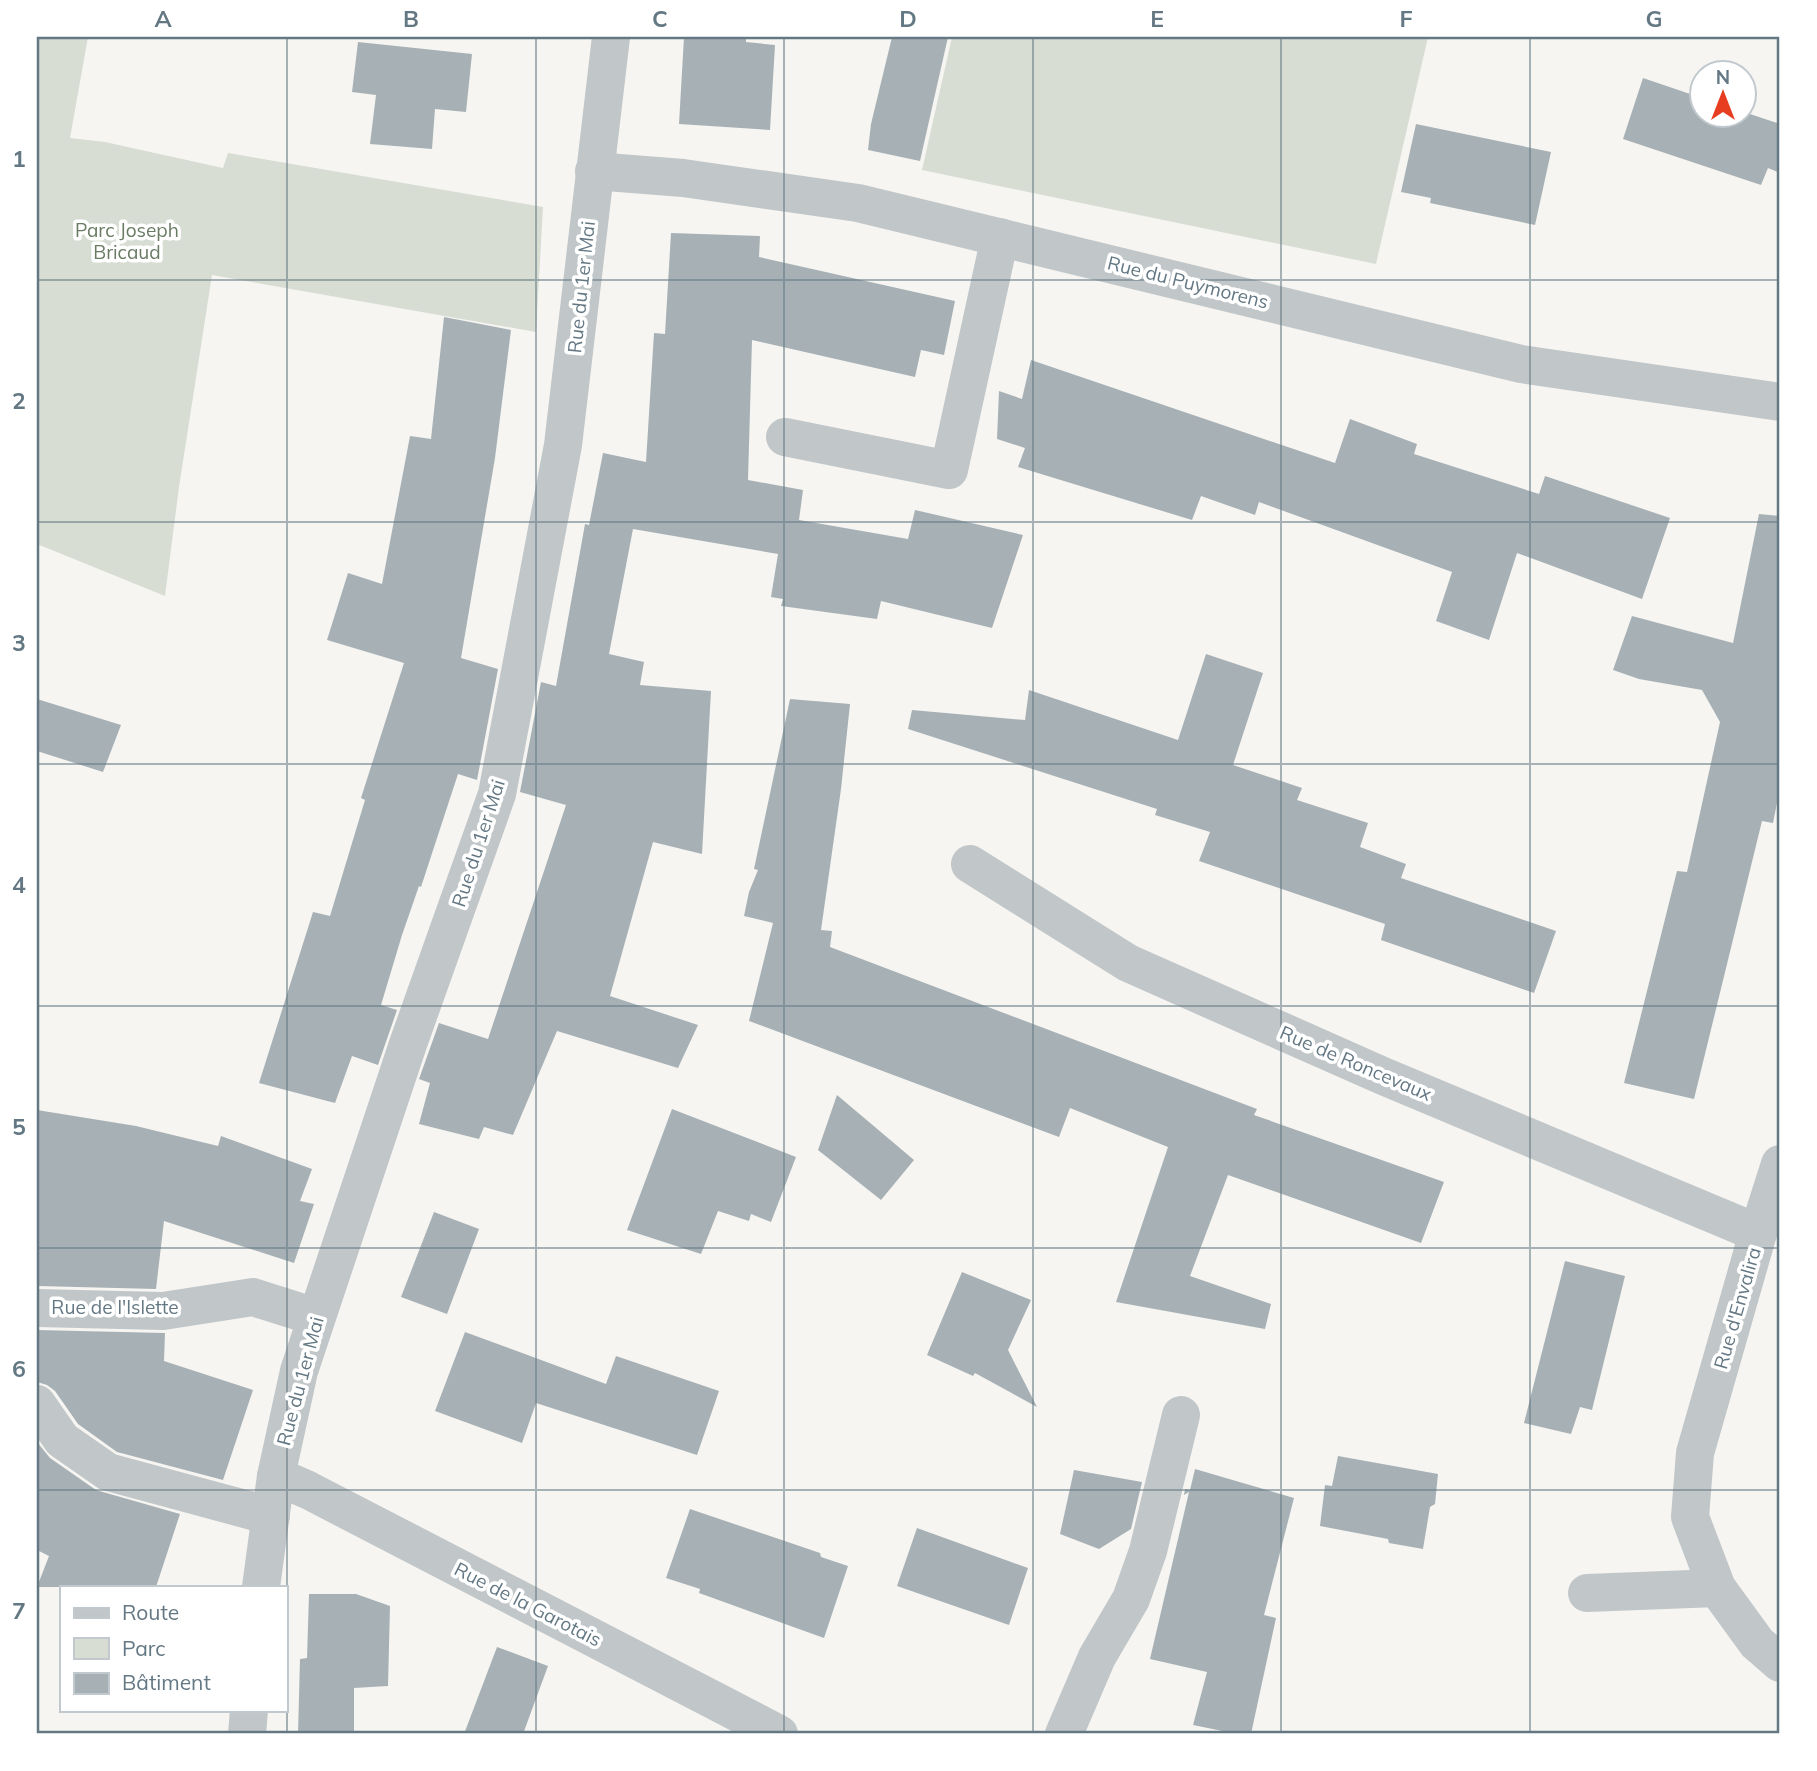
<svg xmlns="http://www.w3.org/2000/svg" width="1817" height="1771" viewBox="0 0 1817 1771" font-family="Mulish,sans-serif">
  <rect width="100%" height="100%" fill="#f6f5f2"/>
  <g fill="#d7ddd3">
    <polygon points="37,37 88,37 70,138 105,142 223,168 228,153 543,207 536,332 212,275 179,487 165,596 37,544"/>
    <polygon points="952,37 1428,37 1376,264 922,170"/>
  </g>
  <g fill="#a7b1b5">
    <polygon points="684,37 746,37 746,42 775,45 770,130 679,124"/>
    <polygon points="892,37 948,37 920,161 868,150 871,124"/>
    <polygon points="358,42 472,54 466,112 435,109 432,149 370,144 376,95 352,92"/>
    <polygon points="1643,78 1702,98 1702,116 1744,116 1744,112 1780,124 1780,173 1768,168 1761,185 1623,139"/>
    <polygon points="1416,124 1551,152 1535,225 1430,203 1431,198 1401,192"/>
    <polygon points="671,233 760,236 759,257 955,301 944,355 921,350 915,377 752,340 748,480 803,490 799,520 908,539 915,510 1023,535 992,628 881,601 877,619 781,606 783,599 771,597 778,554 633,529 609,654 644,662 640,685 711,691 702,854 653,842 610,996 698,1025 678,1068 557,1031 513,1135 484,1127 479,1139 419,1124 430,1083 419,1079 439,1023 488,1039 566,805 520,792 541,682 556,686 585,524 589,525 603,453 646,462 654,333 665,334"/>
    <polygon points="444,317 511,330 495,458 461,658 498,669 477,780 458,774 421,887 419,886 402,935 381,1005 397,1010 378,1065 352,1056 335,1103 259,1083 313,912 330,916 365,800 361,798 404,663 327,640 348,573 382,584 410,436 431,439"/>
    <polygon points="1031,360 1335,463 1350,419 1417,444 1414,454 1539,494 1545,476 1670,518 1642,599 1517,553 1489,640 1436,621 1452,572 1259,502 1255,515 1201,496 1192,520 1018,467 1025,448 997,439 999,391 1022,399"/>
    <polygon points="1759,514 1780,516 1780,788 1773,823 1762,821 1694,1099 1624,1083 1677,871 1687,872 1720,722 1702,690 1639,679 1613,670 1632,616 1733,643"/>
    <polygon points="1206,654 1263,673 1233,765 1302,788 1297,800 1368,823 1360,847 1406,864 1401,878 1556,931 1534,993 1381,940 1385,924 1199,861 1210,832 1155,815 1157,809 908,729 912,710 1025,720 1029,690 1178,740"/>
    <polygon points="37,699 121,725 103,772 37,751"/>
    <polygon points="790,699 850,704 841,789 821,930 832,931 830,947 1257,1109 1254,1115 1444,1182 1421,1243 1228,1175 1190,1276 1271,1304 1265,1329 1116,1302 1168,1147 1070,1108 1059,1137 749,1021 773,923 744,916 749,892 758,870 754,869"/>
    <polygon points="837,1095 914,1160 881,1200 818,1150"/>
    <polygon points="672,1109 796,1157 771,1222 751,1214 749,1221 718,1211 701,1254 627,1230"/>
    <polygon points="37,1110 136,1126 218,1146 221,1136 312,1169 300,1201 314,1204 294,1263 164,1221 156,1289 37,1286"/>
    <polygon points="434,1212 479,1229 447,1314 401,1297"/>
    <polygon points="1565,1261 1625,1276 1592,1410 1580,1407 1571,1434 1524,1423"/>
    <polygon points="962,1272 1031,1300 1008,1350 1037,1407 975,1373 973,1376 927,1355"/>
    <polygon points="37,1330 165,1333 164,1361 253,1390 223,1480 117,1452 78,1424 55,1391 47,1385 37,1382"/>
    <polygon points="465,1332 606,1384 616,1356 719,1391 697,1455 536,1403 522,1443 435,1411"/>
    <polygon points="37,1442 50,1458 96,1490 180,1514 156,1587 37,1587 49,1556 37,1550"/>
    <polygon points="1338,1456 1438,1474 1435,1504 1430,1507 1423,1549 1389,1543 1388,1539 1320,1526 1325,1485 1332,1486"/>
    <polygon points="1195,1469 1294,1498 1264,1615 1276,1618 1251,1734 1237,1734 1193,1725 1207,1672 1150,1659 1189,1492 1184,1495 1185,1489 1190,1490"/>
    <polygon points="1074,1470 1142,1482 1131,1529 1099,1549 1060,1534"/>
    <polygon points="690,1509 820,1553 821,1557 848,1566 824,1638 699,1593 700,1589 666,1578"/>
    <polygon points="917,1528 1028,1568 1009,1625 897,1586"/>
    <polygon points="309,1594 356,1594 390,1606 388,1686 354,1688 354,1734 298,1734 300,1659 307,1658"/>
    <polygon points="497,1647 548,1666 523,1734 464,1734"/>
  </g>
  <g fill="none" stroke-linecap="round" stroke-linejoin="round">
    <g stroke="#c1c6c8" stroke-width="38">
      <polyline points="594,171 683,178 858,203 1521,364 1780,402"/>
      <polyline points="785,437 949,470 1000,237"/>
      <polyline points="970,864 1128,963 1383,1076 1758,1233"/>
      <polyline points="1780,1164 1758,1233 1695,1453 1690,1517 1717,1588 1757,1643 1780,1663"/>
      <polyline points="37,1308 163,1311 253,1297 316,1317"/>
      <polyline points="37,1404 62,1440 108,1472 271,1516"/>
      <polyline points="276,1476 308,1490 779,1734"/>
      <polyline points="261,1587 276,1476 299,1371 408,1044 497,794 563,445 611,37"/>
      <polyline points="1587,1593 1717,1588"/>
      <polyline points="247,1734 249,1710"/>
      <polyline points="1064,1734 1097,1657 1131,1599 1148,1551 1181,1415"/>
    </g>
  </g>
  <path fill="none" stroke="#647884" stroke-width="2" stroke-opacity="0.55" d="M 287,37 L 287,1734M 536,37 L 536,1734M 784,37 L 784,1734M 1033,37 L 1033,1734M 1281,37 L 1281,1734M 1530,37 L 1530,1734M 37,280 L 1780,280M 37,522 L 1780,522M 37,764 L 1780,764M 37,1006 L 1780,1006M 37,1248 L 1780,1248M 37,1490 L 1780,1490"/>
  <g text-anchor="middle" stroke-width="7" stroke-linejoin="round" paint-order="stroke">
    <g font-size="19" fill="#6a7b63" stroke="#fff">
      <text x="127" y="237">Parc Joseph<tspan x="127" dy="22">Bricaud</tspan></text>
    </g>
    <g font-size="19" fill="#647884" stroke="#fff">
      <text transform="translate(1188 282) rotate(14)" y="7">Rue du Puymorens</text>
      <text transform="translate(581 287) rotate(-84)" y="7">Rue du 1er Mai</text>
      <text transform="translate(478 843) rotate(-72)" y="7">Rue du 1er Mai</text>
      <text transform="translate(1356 1063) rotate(23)" y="7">Rue de Roncevaux</text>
      <text x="115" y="1314">Rue de l'Islette</text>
      <text transform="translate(1737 1308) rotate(-74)" y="7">Rue d'Envalira</text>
      <text transform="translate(300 1381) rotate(-75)" y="7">Rue du 1er Mai</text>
      <text transform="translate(528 1604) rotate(27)" y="7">Rue de la Garotais</text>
    </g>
  </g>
  <rect width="1817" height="1771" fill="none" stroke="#ffffff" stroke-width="77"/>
  <rect x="60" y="1586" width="228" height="126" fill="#ffffff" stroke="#c1c9ce" stroke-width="2"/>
  <rect x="74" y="1608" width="35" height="10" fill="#c1c6c8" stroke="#c1c9ce" stroke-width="2"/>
  <text x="122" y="1620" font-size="21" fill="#647884">Route</text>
  <rect x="74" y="1638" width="35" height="21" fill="#d7ddd3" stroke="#c1c9ce" stroke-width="2"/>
  <text x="122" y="1656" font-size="21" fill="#647884">Parc</text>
  <rect x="74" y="1673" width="35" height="21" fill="#a7b1b5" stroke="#c1c9ce" stroke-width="2"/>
  <text x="122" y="1690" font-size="21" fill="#647884">Bâtiment</text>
  <g transform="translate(1723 94)"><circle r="33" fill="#ffffff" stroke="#c1c9ce" stroke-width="2"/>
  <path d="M0-5L12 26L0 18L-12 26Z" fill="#e73e21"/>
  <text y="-10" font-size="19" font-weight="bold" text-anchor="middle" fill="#647884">N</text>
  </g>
  <rect x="38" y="38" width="1740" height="1694" fill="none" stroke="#647884" stroke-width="2.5"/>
  <g font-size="23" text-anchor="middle" font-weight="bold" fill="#647884">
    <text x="163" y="27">A</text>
    <text x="411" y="27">B</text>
    <text x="660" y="27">C</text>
    <text x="908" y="27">D</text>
    <text x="1157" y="27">E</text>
    <text x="1406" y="27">F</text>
    <text x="1654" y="27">G</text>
    <text x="19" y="167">1</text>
    <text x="19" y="409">2</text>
    <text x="19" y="651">3</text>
    <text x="19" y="893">4</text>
    <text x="19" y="1135">5</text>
    <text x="19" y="1377">6</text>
    <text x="19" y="1619">7</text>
  </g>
</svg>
